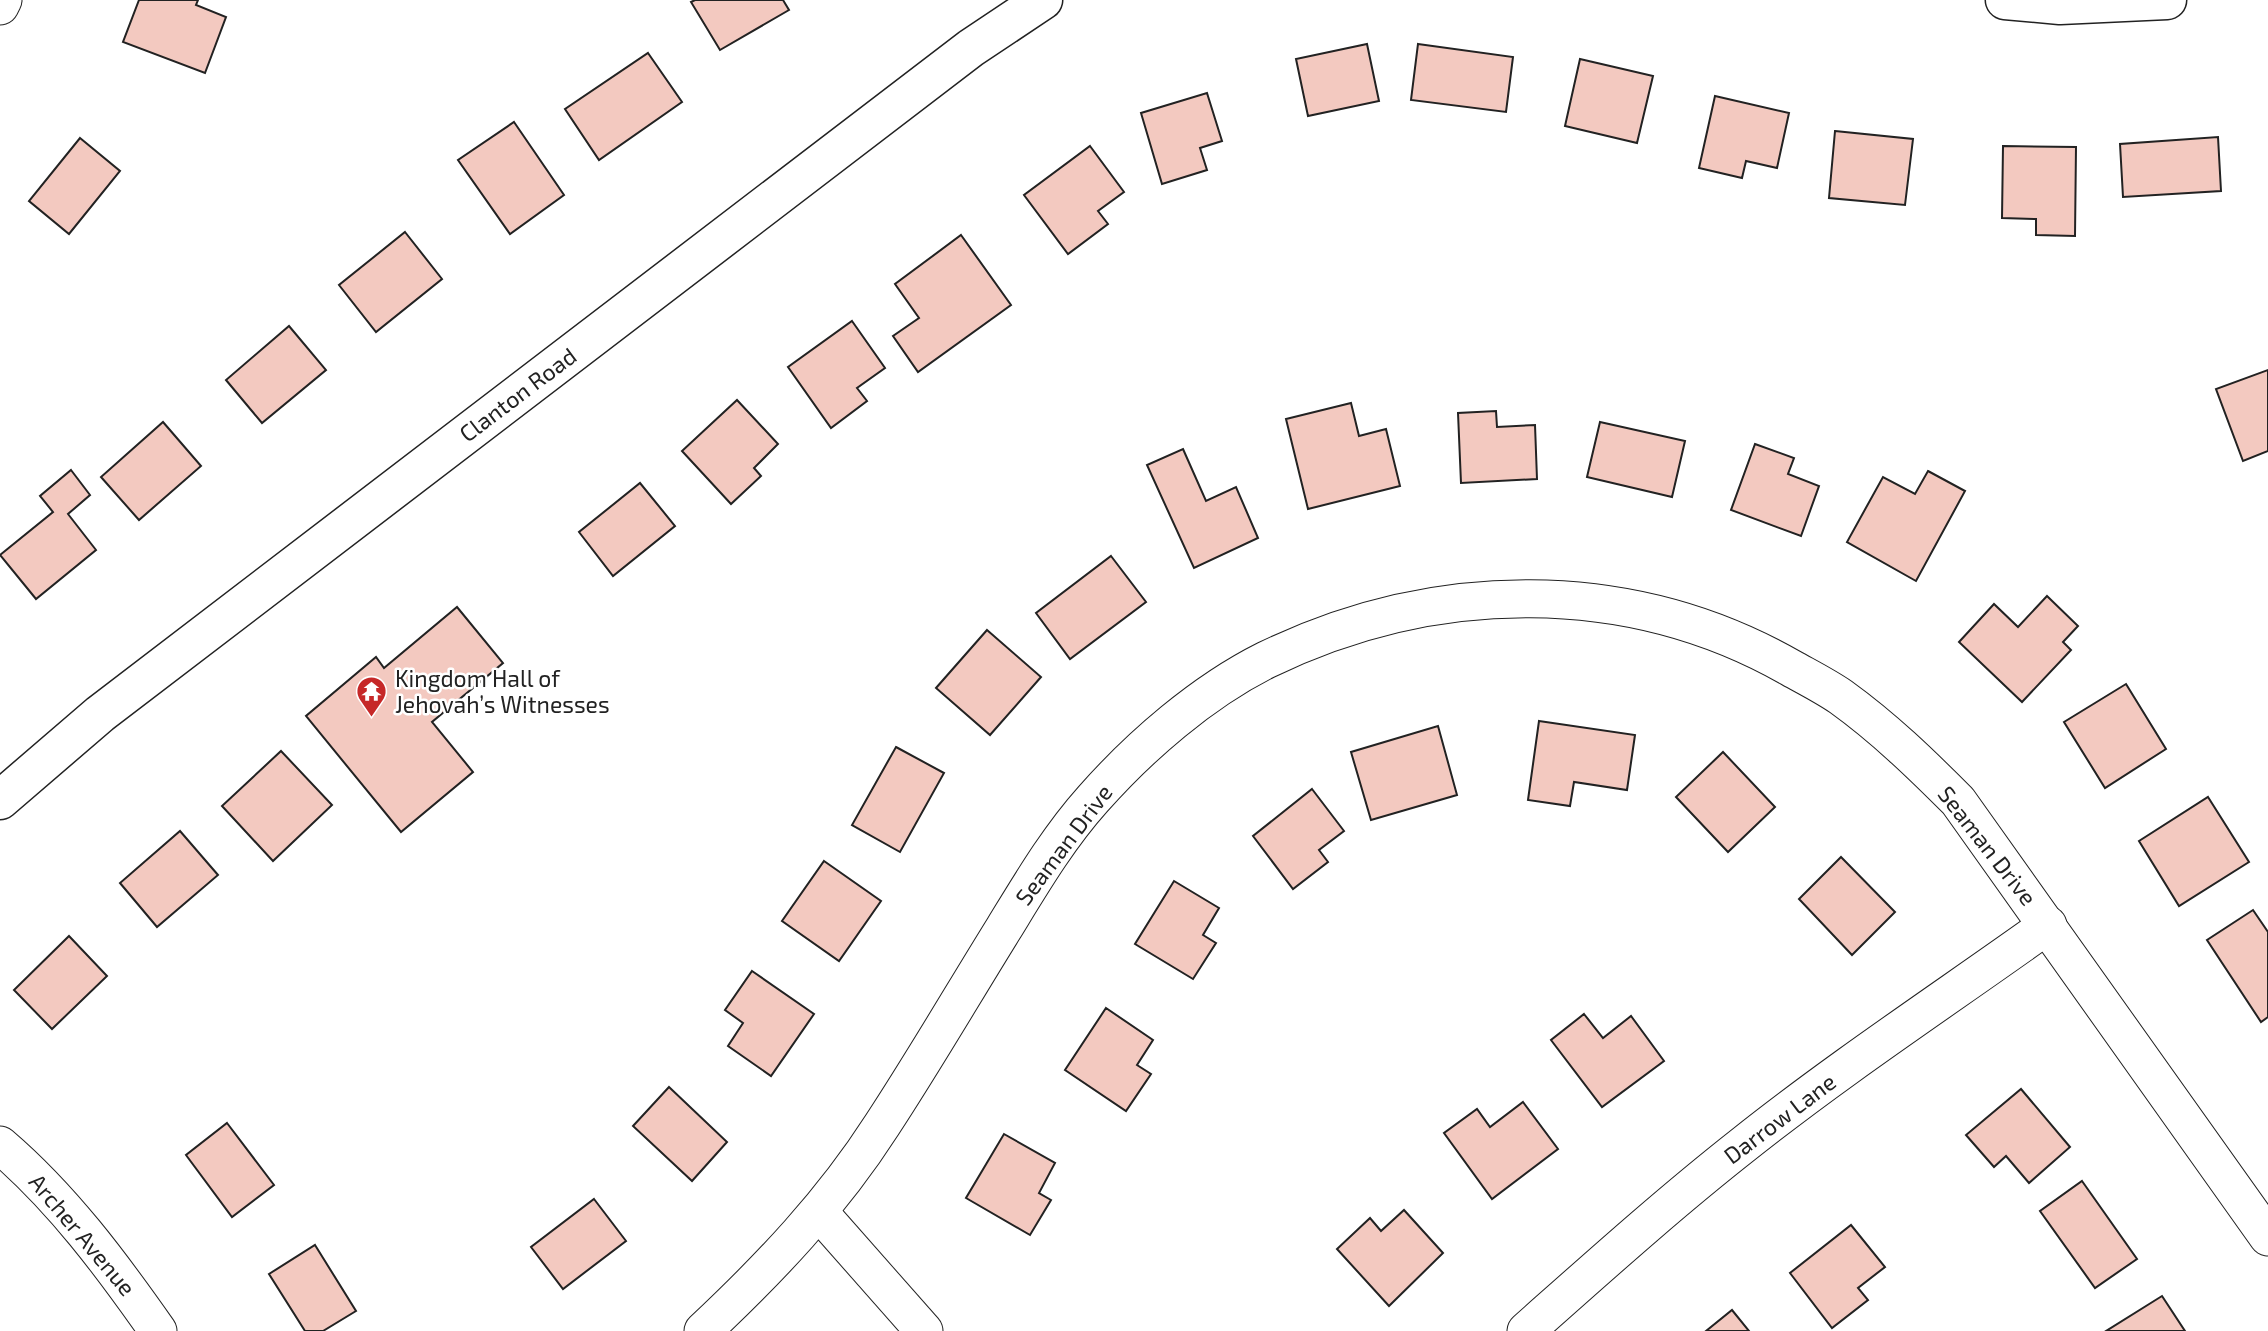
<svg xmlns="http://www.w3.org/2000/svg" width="2268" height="1331" viewBox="0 0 2268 1331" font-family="'Exo 2',sans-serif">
  <rect width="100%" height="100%" fill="#fff"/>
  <g fill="#f3c9c0" stroke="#222" stroke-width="2">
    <polygon points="139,0 198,0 196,5 226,17 205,73 123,42"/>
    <polygon points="695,0 783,0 789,10 720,50 691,2"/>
    <polygon points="1367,44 1379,101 1308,116 1296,59"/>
    <polygon points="1418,44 1513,57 1506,112 1411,100"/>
    <polygon points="648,53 682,102 599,160 565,109"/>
    <polygon points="1580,59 1653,76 1637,143 1565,126"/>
    <polygon points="1207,93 1222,141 1200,148 1207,170 1162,184 1141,113"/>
    <polygon points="1715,96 1789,113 1777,168 1746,161 1742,178 1699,168"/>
    <polygon points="514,122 564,195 510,234 458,160"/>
    <polygon points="1835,131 1913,139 1905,205 1829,198"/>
    <polygon points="2218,137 2221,191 2123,197 2120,144"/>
    <polygon points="80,138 120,171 69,234 29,201"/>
    <polygon points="1090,146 1124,192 1098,211 1108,224 1068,254 1024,195"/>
    <polygon points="2003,146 2076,147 2075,236 2036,235 2036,219 2002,218"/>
    <polygon points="405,232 442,279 376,332 339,285"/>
    <polygon points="961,235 1011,305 918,372 893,336 919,318 895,284"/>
    <polygon points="852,321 885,368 857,388 867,401 831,428 788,367"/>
    <polygon points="289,326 326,370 262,423 226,380"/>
    <polygon points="2268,370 2268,451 2243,461 2216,389"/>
    <polygon points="737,400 778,444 754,468 761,476 731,504 682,451"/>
    <polygon points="1351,403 1359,436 1386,429 1400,486 1308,509 1286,419"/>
    <polygon points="1496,411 1497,427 1535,425 1537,479 1461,483 1458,413"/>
    <polygon points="163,422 201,466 139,520 101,477"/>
    <polygon points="1600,422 1685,441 1672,497 1587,477"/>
    <polygon points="1755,444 1794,458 1788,474 1819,486 1801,536 1731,510"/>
    <polygon points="1183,449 1206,501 1236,487 1258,538 1194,568 1147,465"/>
    <polygon points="71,470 90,495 68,514 96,550 36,599 0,555 53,512 40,496"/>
    <polygon points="1928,471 1965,491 1916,581 1847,542 1883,477 1915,494"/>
    <polygon points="640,483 675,526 613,576 579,532"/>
    <polygon points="1111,556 1146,602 1070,659 1036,613"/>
    <polygon points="2047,596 2078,626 2063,642 2071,650 2022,702 1959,642 1994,604 2018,627"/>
    <polygon points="457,607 503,663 432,722 473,772 401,832 306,716 376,657 384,668"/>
    <polygon points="987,630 1041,677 990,735 936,688"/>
    <polygon points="2126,684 2166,749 2105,788 2064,722"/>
    <polygon points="1539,721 1635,735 1627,790 1574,782 1570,806 1528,800"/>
    <polygon points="1438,726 1457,795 1371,820 1351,752"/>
    <polygon points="896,747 944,773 900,852 852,825"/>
    <polygon points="281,751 332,805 273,861 222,806"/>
    <polygon points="1723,752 1775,807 1728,852 1676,797"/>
    <polygon points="1312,789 1344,831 1319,850 1328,862 1293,889 1253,836"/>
    <polygon points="2208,797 2249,862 2179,906 2139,841"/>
    <polygon points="180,831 218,875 157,927 120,883"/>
    <polygon points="1841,857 1895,912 1852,955 1799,899"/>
    <polygon points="824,861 881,901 839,961 782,921"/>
    <polygon points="1174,881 1219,908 1203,935 1216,943 1193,979 1135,944"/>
    <polygon points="2253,910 2268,932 2268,1017 2261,1022 2207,940"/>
    <polygon points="69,936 107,976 52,1029 14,990"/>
    <polygon points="752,971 814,1014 771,1076 728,1046 743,1023 725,1010"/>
    <polygon points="1106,1008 1153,1040 1137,1065 1151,1074 1126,1111 1065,1070"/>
    <polygon points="1584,1014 1603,1038 1631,1016 1664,1061 1602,1107 1551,1040"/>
    <polygon points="669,1087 727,1142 692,1181 633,1126"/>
    <polygon points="2021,1089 2070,1147 2029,1183 2006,1156 1994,1167 1966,1135"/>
    <polygon points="1523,1102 1558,1149 1492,1199 1444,1133 1477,1109 1490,1127"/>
    <polygon points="227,1123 274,1185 232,1217 186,1155"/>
    <polygon points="1004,1134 1055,1163 1039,1193 1051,1200 1030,1235 966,1198"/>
    <polygon points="2082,1181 2137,1259 2095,1288 2040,1211"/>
    <polygon points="594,1199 626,1241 563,1289 531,1247"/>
    <polygon points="1404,1210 1443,1253 1389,1306 1337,1249 1370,1218 1381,1231"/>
    <polygon points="1851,1225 1885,1267 1858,1288 1868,1300 1832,1328 1790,1273"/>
    <polygon points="315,1245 356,1311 323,1331 305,1331 269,1274"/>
    <polygon points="2162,1296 2185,1331 2106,1331"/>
    <polygon points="1732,1310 1749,1331 1706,1331"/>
  </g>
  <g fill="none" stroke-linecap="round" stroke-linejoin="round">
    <defs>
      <g id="street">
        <polyline points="0,6 3,0"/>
        <path d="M 0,1145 C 62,1198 111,1264 158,1331"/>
        <polyline points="819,1212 924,1331"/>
        <path d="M 703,1331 C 770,1268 832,1203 882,1125 C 924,1061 963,994 1004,928 C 1031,884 1058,838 1093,799 C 1140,746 1202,692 1266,660 C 1433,579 1628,575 1791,668 C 1807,677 1825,686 1841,697 C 1884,728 1921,764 1958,801 L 2268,1237"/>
        <path d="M 1526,1331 C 1597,1268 1668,1204 1743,1145 C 1841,1067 1946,998 2048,925"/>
      </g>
      <g id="secondary">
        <polyline points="2005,0 2060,5 2167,0"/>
        <polyline points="0,800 100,714 971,48 1043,0"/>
      </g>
    </defs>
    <use href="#street" stroke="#222" stroke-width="39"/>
    <use href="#secondary" stroke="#222" stroke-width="41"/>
    <use href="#street" stroke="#fff" stroke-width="37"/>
    <use href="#secondary" stroke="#fff" stroke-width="38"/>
  </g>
  <defs>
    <symbol id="temple-pin" viewBox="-11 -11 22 30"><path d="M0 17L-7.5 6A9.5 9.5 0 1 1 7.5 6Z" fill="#c62828" stroke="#fff"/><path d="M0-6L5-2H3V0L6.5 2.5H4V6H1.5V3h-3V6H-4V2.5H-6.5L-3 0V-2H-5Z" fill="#fff"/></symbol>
  </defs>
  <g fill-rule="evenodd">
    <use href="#temple-pin" x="354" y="674" width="35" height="47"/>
  </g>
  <g text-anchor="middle" stroke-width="5" stroke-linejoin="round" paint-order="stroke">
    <g font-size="23" fill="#222" stroke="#fff">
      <text transform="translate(518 395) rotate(-37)" y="8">Clanton Road</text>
      <text transform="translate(1064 845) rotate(-53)" y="8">Seaman Drive</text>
      <text transform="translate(1987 846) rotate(52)" y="8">Seaman Drive</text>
      <text transform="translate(1780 1119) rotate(-37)" y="8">Darrow Lane</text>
      <text transform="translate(82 1235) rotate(50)" y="8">Archer Avenue</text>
    </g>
    <g font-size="23" fill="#222" stroke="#fff" text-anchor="start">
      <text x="395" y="687">Kingdom Hall of<tspan x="395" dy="26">Jehovah’s Witnesses</tspan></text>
    </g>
  </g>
</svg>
